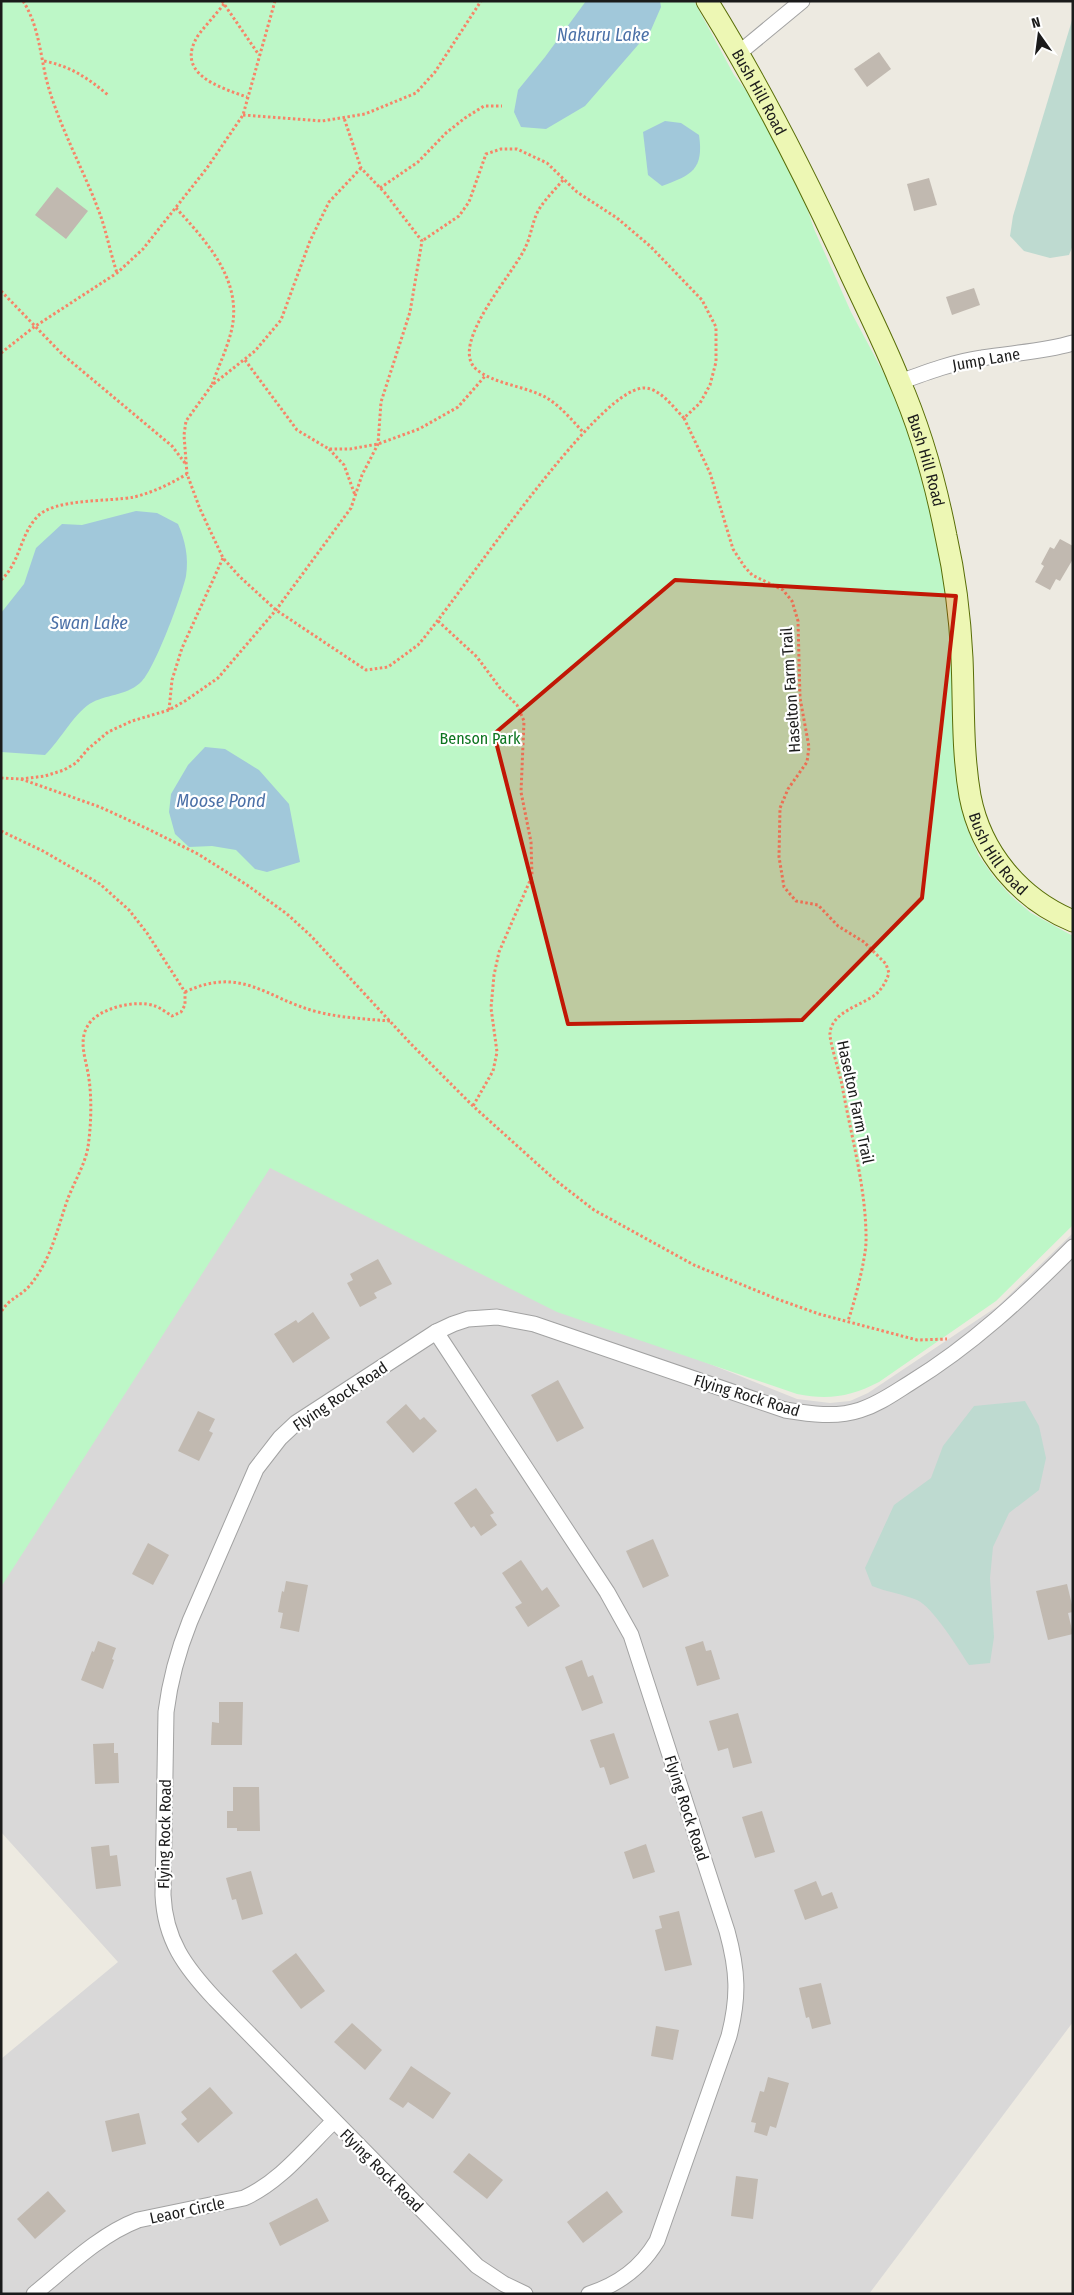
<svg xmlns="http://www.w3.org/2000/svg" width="1074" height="2295" viewBox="0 0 1074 2295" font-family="'Fira Sans Condensed',sans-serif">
  <rect width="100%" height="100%" fill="#edeae1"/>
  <polygon fill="#d9d8d8" points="88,953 541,1296 797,1399 830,1403 850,1401 868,1393 998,1306 1073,1233 1073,2022 869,2294 1,2294 1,2059 118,1962 1,1832 1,1079"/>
  <g fill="#bedad0">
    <polygon points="1073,17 1073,245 1069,255 1050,258 1024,251 1010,236 1013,216"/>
    <path d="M 1025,1401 L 1039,1426 L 1046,1458 L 1039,1490 L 1009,1513 L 993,1547 L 990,1578 L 994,1637 L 990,1663 L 969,1665 C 959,1650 933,1607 917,1600 C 903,1594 887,1592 872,1586 L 865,1568 L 894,1505 L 931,1478 L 943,1446 L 974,1406 Z"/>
  </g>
  <path fill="#bdf7c7" d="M 1,1 L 694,1 L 734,75 L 785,141 L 814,229 L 851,312 L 905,413 L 957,617 L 962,775 L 966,826 L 979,856 L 994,877 L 1011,896 L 1031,913 L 1073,936 L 1073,1225 L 996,1301 L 879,1382 C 850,1397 828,1400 797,1394 L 557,1312 L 270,1168 L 1,1587 Z"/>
  <g fill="#a1c8da">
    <polygon points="586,1 660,1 661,7 651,30 585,106 546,129 521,127 514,112 518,90 545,57"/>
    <path d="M 665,121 L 681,123 L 699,135 C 704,169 692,175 662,186 L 648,175 L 643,132 Z"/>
    <path d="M 136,511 L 157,513 L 178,524 C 185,540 189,557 186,576 C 182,595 155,668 142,681 C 129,695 109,694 93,702 C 76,710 60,741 45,755 L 1,752 L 1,613 L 24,584 L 36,548 L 62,524 L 82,525 Z"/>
    <polygon points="205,747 225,749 259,770 289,804 300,862 267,872 255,869 236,850 212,846 189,847 175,834 169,812 171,794 188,765"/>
  </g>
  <g fill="#c1b9b0">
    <polygon points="879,52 891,69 867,87 854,69"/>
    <polygon points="929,178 937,205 914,211 907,184"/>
    <polygon points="57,187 88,211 66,239 35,215"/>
    <polygon points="974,288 980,305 952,315 946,297"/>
    <polygon points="1060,539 1073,546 1073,559 1060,581 1056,579 1050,590 1035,582 1044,566 1041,564 1050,547 1054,549"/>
    <polygon points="378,1259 392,1284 374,1293 377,1298 360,1307 347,1283 353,1280 350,1274"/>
    <polygon points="313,1312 330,1338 293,1363 274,1334 296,1320 298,1323"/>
    <polygon points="558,1380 584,1428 557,1442 531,1395"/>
    <polygon points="406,1404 420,1420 424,1417 437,1431 413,1453 386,1422"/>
    <polygon points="198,1411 215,1419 209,1431 213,1433 199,1461 178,1451"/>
    <polygon points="476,1488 494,1513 490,1515 497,1525 481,1536 474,1526 471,1528 454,1503"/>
    <polygon points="653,1539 669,1576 643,1588 626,1551"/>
    <polygon points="148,1543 169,1555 153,1585 132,1574"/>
    <polygon points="521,1560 542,1591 547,1587 560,1606 528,1627 515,1607 522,1603 502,1573"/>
    <polygon points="286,1581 308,1585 299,1632 280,1628 283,1613 278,1612 282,1591 284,1592"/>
    <polygon points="1067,1584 1073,1609 1073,1612 1068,1613 1073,1634 1048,1640 1036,1591"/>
    <polygon points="98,1641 116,1648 112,1659 114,1660 103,1689 81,1680 92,1651 94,1652"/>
    <polygon points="703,1641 706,1651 711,1650 720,1679 697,1686 685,1647"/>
    <polygon points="582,1660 588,1677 593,1675 603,1703 582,1711 565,1667"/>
    <polygon points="219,1702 243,1702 242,1745 211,1745 212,1722 219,1723"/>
    <polygon points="738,1713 752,1763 733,1768 728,1748 718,1751 709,1721"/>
    <polygon points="614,1733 629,1778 610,1785 604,1767 600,1768 590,1740"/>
    <polygon points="114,1743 114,1753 118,1753 119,1783 95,1784 93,1744"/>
    <polygon points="233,1787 259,1787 260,1831 237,1831 237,1828 227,1828 227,1811 233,1811"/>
    <polygon points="762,1811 775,1852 755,1858 742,1817"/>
    <polygon points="646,1844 655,1872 633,1879 624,1852"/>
    <polygon points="109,1845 110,1856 117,1855 121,1886 96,1889 91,1847"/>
    <polygon points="251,1871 263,1914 242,1920 236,1899 232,1900 226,1878"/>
    <polygon points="816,1881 822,1896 832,1892 838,1908 805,1920 794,1890"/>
    <polygon points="679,1911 692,1965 665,1971 655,1930 662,1928 659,1916"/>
    <polygon points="296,1953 325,1991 301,2009 272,1971"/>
    <polygon points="821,1983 831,2024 812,2029 809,2017 806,2018 799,1988"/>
    <polygon points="352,2023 382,2050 365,2070 334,2042"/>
    <polygon points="656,2026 679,2030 673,2060 651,2056"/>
    <polygon points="411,2066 451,2093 433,2119 408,2102 403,2108 389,2099"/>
    <polygon points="768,2077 789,2083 776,2128 770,2126 767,2136 754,2132 756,2123 751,2122 760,2091 764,2092"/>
    <polygon points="210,2087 233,2113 198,2143 181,2124 187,2119 181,2112"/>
    <polygon points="139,2113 146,2144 112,2152 105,2121"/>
    <polygon points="469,2153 503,2180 487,2199 453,2172"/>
    <polygon points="736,2176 758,2179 753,2219 731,2216"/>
    <polygon points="48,2191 66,2211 35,2239 17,2219"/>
    <polygon points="607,2191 623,2212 583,2243 567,2222"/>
    <polygon points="317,2198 329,2221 280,2246 269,2223"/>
  </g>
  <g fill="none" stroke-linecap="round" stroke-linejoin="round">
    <defs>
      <g id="street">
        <polyline points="739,53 802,1"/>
        <path d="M 900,382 C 927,372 954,362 982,358 C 1012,353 1043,352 1073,343"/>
        <path d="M 436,1332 L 607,1592 L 631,1635 L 727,1931 C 738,1971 739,1997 729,2036 L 657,2241 C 641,2268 619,2284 589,2294"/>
        <path d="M 34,2294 C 66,2268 99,2235 138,2220 L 244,2198 C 280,2182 306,2148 334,2121"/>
        <path d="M 525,2294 L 504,2284 L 477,2266 L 215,1999 C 185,1967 165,1940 163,1895 L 166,1712 C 170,1680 178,1651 190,1621 L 256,1469 L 280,1438 L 296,1423 L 436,1332 L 453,1324 L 468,1319 L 497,1317 L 534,1324 L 785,1410 C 810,1414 836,1418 860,1410 C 879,1404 894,1393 910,1383 C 972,1345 1022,1298 1073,1247"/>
      </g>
      <g id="secondary">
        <path id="s1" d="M 707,1 C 762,90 809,183 852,277 C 868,311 885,345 899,380 C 920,428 936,485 946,536 C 955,576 960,617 962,658 C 964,705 962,750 970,796 C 981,853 1020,899 1073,921"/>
      </g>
    </defs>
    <use href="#street" stroke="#a2a2a2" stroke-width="17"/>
    <use href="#secondary" stroke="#586d07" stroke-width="23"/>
    <g stroke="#f68568" stroke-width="3" stroke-dasharray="2.5 2.5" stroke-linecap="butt">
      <path d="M 23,1 C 39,26 40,54 47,82 C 60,129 85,172 101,217 C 107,235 111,255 117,273"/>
      <polyline points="222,1 259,55"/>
      <path d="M 224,4 C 216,14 207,24 199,34 C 173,73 218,87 247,97"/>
      <path d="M 44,61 C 70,66 88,78 108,95"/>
      <polyline points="243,115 322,121 365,114 416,93 435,72 481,1"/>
      <path d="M 361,168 L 329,202 L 310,241 L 281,320 L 255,351 L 212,385 L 186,421 L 184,435 L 187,474 L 200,509 L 223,558 L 239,576 L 276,610 L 366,670 L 388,667 L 418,645 C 458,600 594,391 643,388 C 659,387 673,407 684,418 L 700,403 L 710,385 L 716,362 L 716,327 L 702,300 L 650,246 L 617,218 L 577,192 L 547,163 L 517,149 L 501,149 L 486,154 L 469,202 L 459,216 L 422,241"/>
      <path d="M 563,180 C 554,191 543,201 537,213 C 532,224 531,235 526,246 C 516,271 448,344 476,369 C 493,384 526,386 547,398 C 560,406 572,420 583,432"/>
      <polyline points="380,188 418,162 446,133 465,118 484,106 502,106"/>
      <path d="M 176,208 C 206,241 242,279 232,328 C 228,347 218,367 212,385"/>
      <polyline points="1,291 62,354 172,446 185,463"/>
      <polyline points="1,353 34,327 117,273 143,249 207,168 243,115 275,1"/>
      <polyline points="245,360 297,430 329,449 350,449 378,444 419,429 458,407 486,375"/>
      <path d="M 684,418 L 710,473 L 733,549 L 744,566 L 752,575 L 783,590 L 792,601 L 798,621 L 800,698 L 809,747 L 807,762 L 788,789 L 780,808 L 779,857 L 784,887 L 796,901 L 818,905 L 838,926 L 864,942 L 886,964 L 889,973 C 886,982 882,989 875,995 C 860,1006 832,1012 830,1033 C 829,1040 840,1074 842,1085 C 851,1136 867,1191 866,1243 C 865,1262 854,1304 848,1321"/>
      <polyline points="329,449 344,465 355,495"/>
      <path d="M 1,580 C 20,563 20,535 37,517 C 54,498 110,502 134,497 C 154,492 170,484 187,474"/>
      <polyline points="438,621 477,657 500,688 517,705 524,721 521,792 531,842 532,876 499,952 494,975 491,1008 497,1052 493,1071 473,1106"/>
      <polyline points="169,710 172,680 182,648 223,558"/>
      <polyline points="1,778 21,779 45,776 64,770 76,763 88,749 108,732 132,721 169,710 185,701 218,678 276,610 351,508 362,475 378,444 381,402 410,312 422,241 385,193 361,168 344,118"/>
      <polyline points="21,779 100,807 148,829 198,854 247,885 287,914 311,936 411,1044 473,1106 554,1179 594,1210 694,1265 777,1299 819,1314 917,1340 947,1339"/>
      <path d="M 1,831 L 43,851 L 100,884 L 129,910 L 147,933 L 185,992 L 185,1005 L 181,1012 L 172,1016 C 167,1013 161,1008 155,1006 C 137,999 96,1008 87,1027 C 78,1043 87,1062 89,1079 C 92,1101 91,1126 88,1147 C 85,1165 73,1184 67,1201 C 57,1230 51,1259 31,1284 C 21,1297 10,1297 1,1312"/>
      <path d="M 185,992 C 243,965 266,999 318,1012 C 342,1018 366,1019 390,1021"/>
    </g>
    <use href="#street" stroke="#fff" stroke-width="15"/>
    <use href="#secondary" stroke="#edf7b4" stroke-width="21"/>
  </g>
  <path fill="#c11705" fill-opacity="0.2" stroke="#c11705" stroke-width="4" stroke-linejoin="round" d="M 675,580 L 956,596 L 922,898 L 802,1020 L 568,1024 L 494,734 Z"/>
  <g text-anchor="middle" stroke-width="4.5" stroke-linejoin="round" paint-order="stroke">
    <g font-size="16" fill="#1b1b1b" stroke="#fff">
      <text dy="6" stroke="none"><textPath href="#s1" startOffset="105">Bush Hill Road</textPath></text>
      <text transform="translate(986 359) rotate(-10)" y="6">Jump Lane</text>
      <text dy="6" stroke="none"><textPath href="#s1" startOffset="510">Bush Hill Road</textPath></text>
      <text transform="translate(790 690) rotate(-94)" y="6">Haselton Farm Trail</text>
      <text dy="6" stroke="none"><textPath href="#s1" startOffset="915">Bush Hill Road</textPath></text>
      <text transform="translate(856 1102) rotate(78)" y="6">Haselton Farm Trail</text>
      <text transform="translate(747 1395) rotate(17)" y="6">Flying Rock Road</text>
      <text transform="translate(340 1396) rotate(-34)" y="6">Flying Rock Road</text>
      <text transform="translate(687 1808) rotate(72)" y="6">Flying Rock Road</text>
      <text transform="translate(164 1834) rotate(-89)" y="6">Flying Rock Road</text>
      <text transform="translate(382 2170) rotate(45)" y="6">Flying Rock Road</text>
      <text transform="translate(187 2210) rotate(-12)" y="6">Leaor Circle</text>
    </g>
    <g font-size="16" fill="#0d7520" stroke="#fff">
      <text x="480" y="744">Benson Park</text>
    </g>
    <g font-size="18" font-style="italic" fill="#4b70a7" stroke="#fff">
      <text x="603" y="41">Nakuru Lake</text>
      <text x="89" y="629">Swan Lake</text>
      <text x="221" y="807">Moose Pond</text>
    </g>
  </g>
  <rect width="1074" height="2295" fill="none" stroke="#1b1b1b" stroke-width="5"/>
  <g transform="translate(1039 35) rotate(346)" stroke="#ffffff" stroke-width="4" paint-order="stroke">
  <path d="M0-4L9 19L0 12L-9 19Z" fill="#1b1b1b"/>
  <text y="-8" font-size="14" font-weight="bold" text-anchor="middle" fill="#1b1b1b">N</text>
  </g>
</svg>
